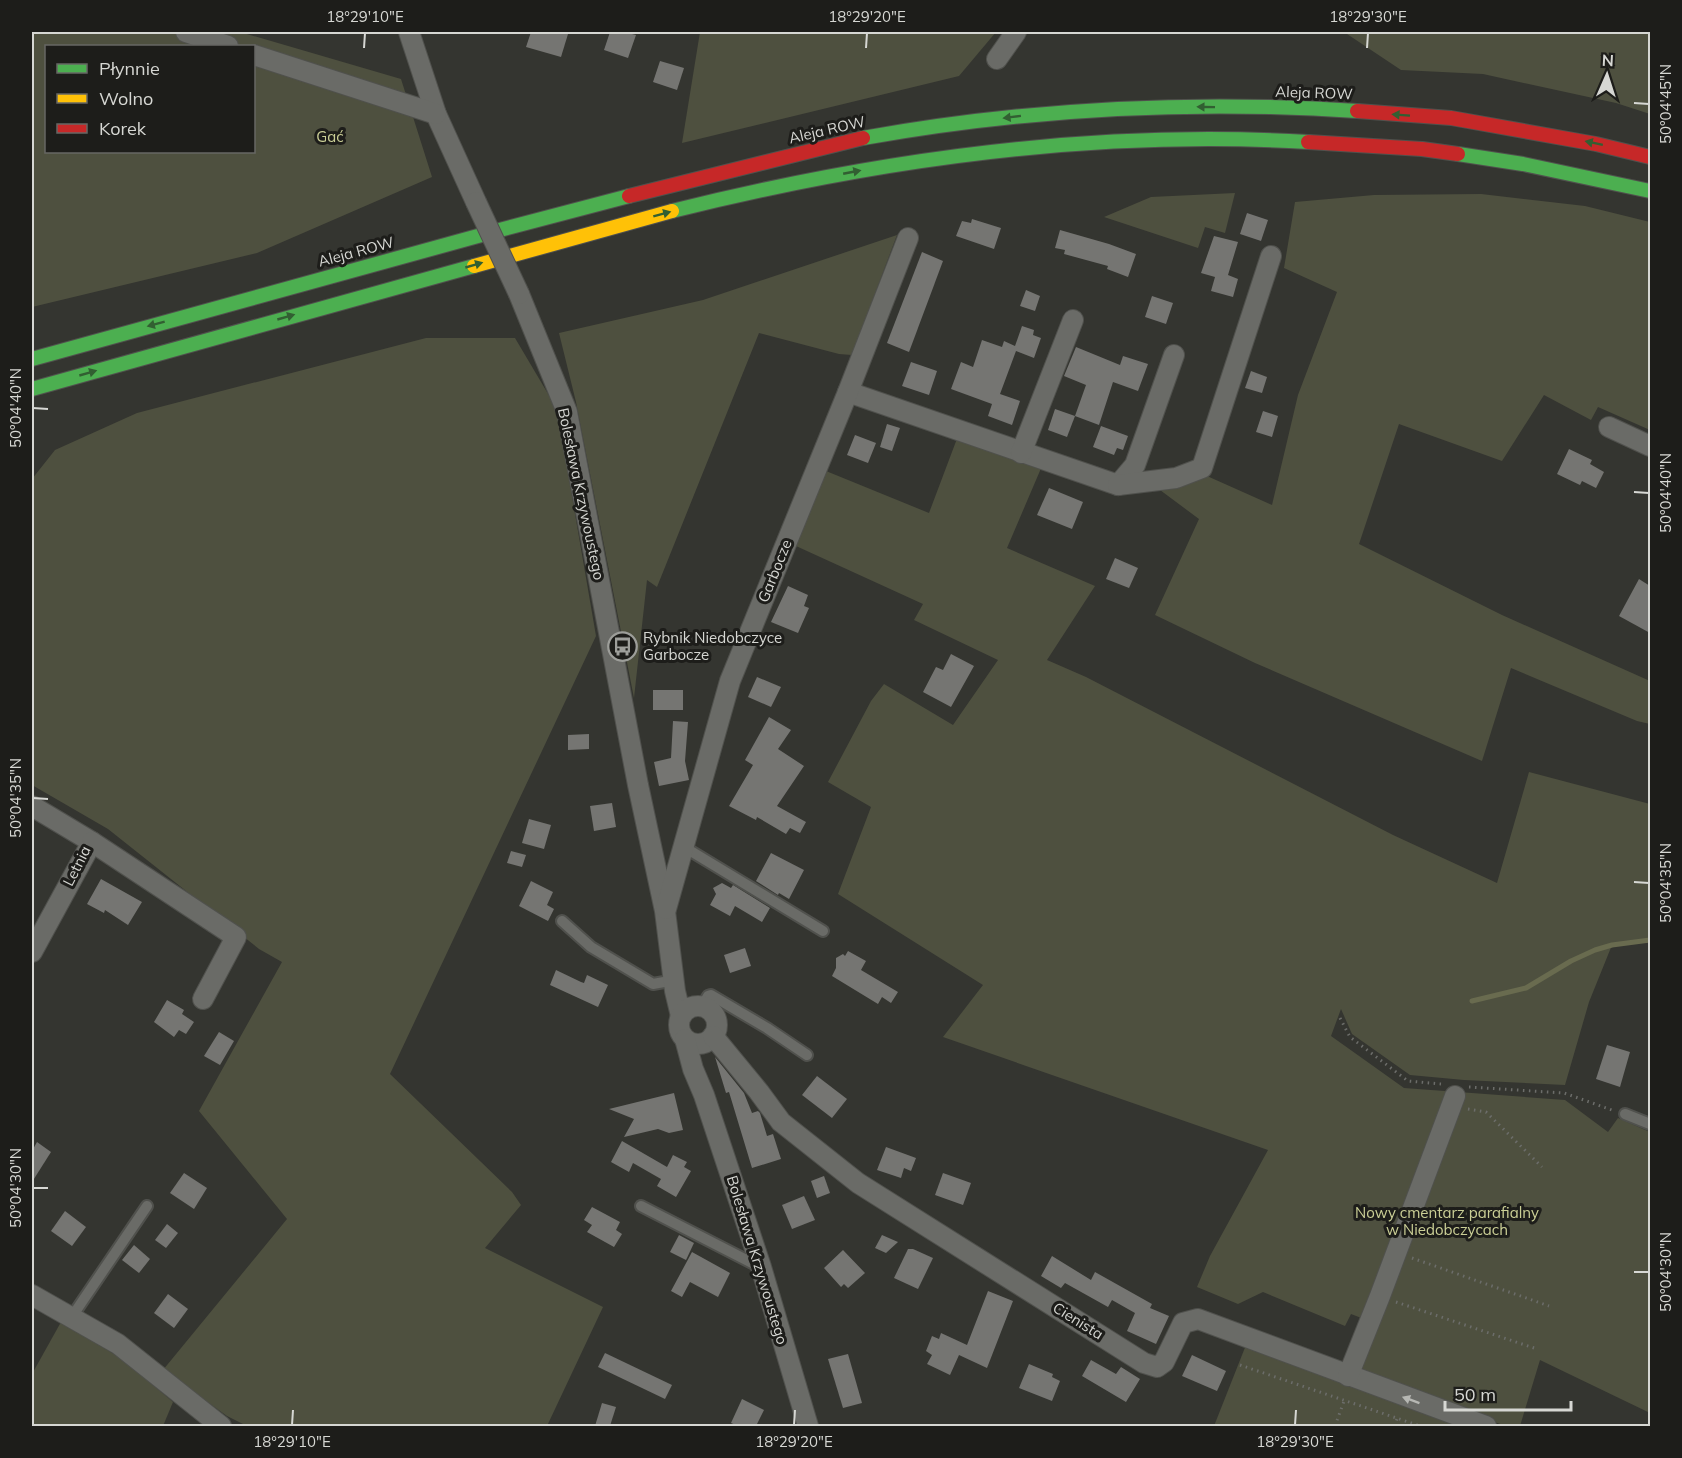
<svg xmlns="http://www.w3.org/2000/svg" width="1682" height="1458" viewBox="0 0 1682 1458" font-family="Mulish,sans-serif">
  <rect width="100%" height="100%" fill="#343530"/>
  <g fill="#4e503f" fill-rule="evenodd">
    <path d="M 32,32 L 240,32 L 401,79 L 432,177 L 257,253 L 32,307 ZM 46,46 L 254,46 L 254,152 L 46,152 Z"/>
    <polygon points="700,32 996,32 959,76 682,143"/>
    <polygon points="1344,32 1650,32 1650,114 1616,103 1483,74 1401,70"/>
    <polygon points="1235,193 1225,233 1205,227 1198,248 1104,217 1151,197"/>
    <polygon points="1481,194 1585,206 1650,222 1650,430 1598,407 1591,420 1544,395 1502,461 1399,424 1359,544 1502,615 1650,681 1650,724 1637,721 1511,668 1482,761 1255,663 1155,615 1199,519 1160,490 1207,476 1272,505 1298,395 1337,292 1284,268 1295,202 1374,195"/>
    <polygon points="897,235 852,355 839,354 759,333 657,587 647,580 634,698 576,402 559,333 703,300"/>
    <polygon points="426,338 515,338 557,409 596,636 390,1074 512,1192 521,1205 485,1248 603,1307 547,1426 247,1426 227,1416 163,1370 287,1219 199,1111 282,962 259,949 108,829 32,785 32,479 55,450 137,413"/>
    <polygon points="958,436 1042,466 1007,548 1095,586 1047,660 1086,677 1393,835 1497,883 1529,772 1650,804 1650,940 1612,945 1589,1002 1565,1085 1464,1080 1410,1075 1352,1034 1341,1009 1331,1036 1404,1088 1565,1100 1608,1132 1618,1118 1650,1132 1650,1413 1540,1360 1520,1426 1506,1426 1363,1377 1362,1363 1364,1319 1351,1314 1345,1326 1263,1292 1238,1304 1197,1287 1210,1256 1268,1150 943,1037 983,985 838,894 871,807 828,782 871,701 884,684 953,725 998,660 914,620 923,604 796,546 826,471 929,513"/>
    <polygon points="61,1322 122,1359 173,1402 163,1426 32,1426 32,1374"/>
    <polygon points="1246,1345 1467,1426 1214,1426"/>
  </g>
  <g fill="none" stroke-linecap="round" stroke-linejoin="round">
    <polyline stroke="#696b4f" stroke-width="5" points="1472,1001 1526,988 1571,961 1595,950 1612,945 1650,940"/>
  </g>
  <g fill="#757572">
    <polygon points="531,32 559,32 568,34 561,57 526,47"/>
    <polygon points="610,32 624,32 636,35 628,58 604,50"/>
    <polygon points="660,61 684,68 677,90 653,82"/>
    <polygon points="1247,213 1268,220 1261,241 1240,234"/>
    <polygon points="972,219 1001,228 994,249 956,236 962,221 971,223"/>
    <polygon points="1060,230 1109,244 1136,254 1128,277 1107,269 1108,266 1064,254 1065,250 1055,248"/>
    <polygon points="1214,236 1238,242 1228,275 1238,279 1233,297 1211,291 1215,277 1201,273"/>
    <polygon points="922,252 943,261 909,352 887,343"/>
    <polygon points="1026,290 1040,296 1035,311 1020,306"/>
    <polygon points="1152,296 1173,303 1166,324 1145,317"/>
    <polygon points="1022,326 1034,330 1033,335 1041,338 1034,358 1016,351 1000,394 1020,401 1012,425 988,416 992,404 951,389 961,362 973,367 982,340 1002,347 1004,341 1015,346"/>
    <polygon points="1076,347 1120,365 1123,356 1148,364 1138,391 1113,382 1099,425 1075,416 1086,385 1064,376"/>
    <polygon points="911,362 937,371 929,395 902,386"/>
    <polygon points="1251,371 1267,377 1262,393 1245,388"/>
    <polygon points="1055,409 1075,416 1067,437 1048,430"/>
    <polygon points="1263,411 1278,416 1272,437 1256,432"/>
    <polygon points="887,424 900,428 892,451 880,447"/>
    <polygon points="1101,426 1128,436 1123,450 1117,448 1114,455 1093,447"/>
    <polygon points="855,435 876,443 868,463 847,455"/>
    <polygon points="1569,449 1592,460 1590,464 1604,472 1596,488 1582,481 1580,485 1557,474"/>
    <polygon points="1049,488 1083,502 1072,529 1037,515"/>
    <polygon points="1115,558 1138,568 1129,588 1106,579"/>
    <polygon points="1639,579 1650,586 1650,633 1619,616"/>
    <polygon points="788,586 808,595 804,606 809,608 798,633 771,622"/>
    <polygon points="951,654 974,666 951,707 923,692 936,667 943,670"/>
    <polygon points="757,677 781,687 771,707 748,697"/>
    <rect x="653" y="690" width="30" height="20"/>
    <polygon points="769,717 791,730 778,749 804,766 777,806 806,822 800,833 790,828 786,834 757,817 756,820 729,806 753,765 745,760"/>
    <polygon points="673,721 688,722 685,761 689,780 659,786 654,762 671,758"/>
    <polygon points="589,734 589,749 568,750 568,735"/>
    <polygon points="612,803 616,827 594,831 590,806"/>
    <polygon points="529,819 551,825 544,849 522,843"/>
    <polygon points="511,851 526,855 522,867 507,863"/>
    <polygon points="771,853 804,870 789,899 779,893 778,895 756,881"/>
    <polygon points="101,879 142,902 128,925 105,910 104,913 87,904"/>
    <polygon points="531,881 553,892 547,905 554,909 548,921 519,906"/>
    <polygon points="722,883 731,888 733,885 770,908 762,922 735,906 730,916 710,905 716,894 713,888"/>
    <polygon points="745,948 751,966 730,973 724,955"/>
    <polygon points="848,951 866,961 861,970 898,992 891,1003 882,997 878,1004 832,976 836,968 836,958 843,954 845,956"/>
    <polygon points="556,970 581,982 584,983 587,975 608,985 598,1007 550,985"/>
    <polygon points="167,1000 184,1010 182,1014 194,1022 186,1034 179,1030 174,1037 154,1022"/>
    <polygon points="219,1032 234,1041 220,1065 204,1056"/>
    <polygon points="1607,1045 1630,1052 1620,1087 1596,1079"/>
    <polygon points="715,1057 744,1093 752,1113 758,1111 760,1113 767,1136 773,1134 781,1159 752,1168 729,1092 726,1093"/>
    <polygon points="817,1076 847,1099 832,1118 802,1095"/>
    <polygon points="674,1093 683,1130 669,1133 658,1129 624,1137 634,1119 609,1109"/>
    <polygon points="622,1141 667,1167 673,1155 687,1162 684,1167 691,1171 676,1197 657,1186 661,1179 633,1163 629,1172 611,1162"/>
    <polygon points="37,1142 51,1152 32,1182 32,1151"/>
    <polygon points="886,1147 916,1158 911,1171 904,1168 901,1178 877,1170"/>
    <polygon points="184,1173 207,1188 194,1209 170,1193"/>
    <polygon points="943,1173 971,1183 963,1205 935,1195"/>
    <polygon points="824,1176 830,1193 817,1198 811,1181"/>
    <polygon points="804,1196 815,1220 792,1229 782,1205"/>
    <polygon points="592,1207 620,1222 616,1230 622,1234 614,1247 587,1232 592,1225 584,1220"/>
    <polygon points="65,1211 86,1227 72,1246 51,1231"/>
    <polygon points="167,1224 178,1233 166,1248 155,1240"/>
    <polygon points="679,1235 694,1243 686,1260 670,1252"/>
    <polygon points="882,1235 898,1242 886,1253 875,1248"/>
    <polygon points="134,1245 150,1259 139,1273 122,1260"/>
    <polygon points="908,1249 913,1249 933,1258 918,1289 894,1278"/>
    <polygon points="843,1250 865,1273 848,1288 844,1284 841,1287 824,1268"/>
    <polygon points="692,1252 730,1273 718,1297 690,1282 682,1297 671,1291"/>
    <polygon points="1052,1256 1091,1280 1095,1272 1152,1304 1150,1308 1169,1316 1156,1344 1127,1331 1135,1313 1112,1300 1108,1307 1065,1283 1061,1288 1041,1276"/>
    <polygon points="988,1291 1013,1301 987,1368 959,1355 950,1375 927,1364 932,1355 926,1351 932,1336 939,1339 941,1333 967,1345"/>
    <polygon points="168,1294 188,1309 174,1328 154,1313"/>
    <polygon points="605,1353 672,1385 665,1399 598,1367"/>
    <polygon points="848,1354 862,1403 843,1408 828,1359"/>
    <polygon points="1192,1355 1226,1371 1217,1391 1182,1376"/>
    <polygon points="1091,1360 1116,1374 1121,1367 1140,1379 1126,1402 1082,1376"/>
    <polygon points="1029,1364 1053,1374 1052,1377 1060,1381 1052,1401 1019,1388"/>
    <polygon points="742,1399 764,1410 756,1426 738,1426 731,1423"/>
    <polygon points="602,1403 616,1407 610,1426 595,1426"/>
  </g>
  <g fill="none" stroke-linecap="round" stroke-linejoin="round">
    <defs>
      <g id="lane">
        <polyline points="684,847 823,931"/>
        <polyline points="562,921 591,947 653,984 675,980"/>
        <polyline points="702,1006 708,996 711,995 767,1028 807,1055"/>
        <polyline points="1625,1114 1650,1124"/>
        <polyline points="641,1206 760,1267"/>
        <polyline points="71,1318 147,1206"/>
      </g>
      <g id="street">
        <polyline points="186,32 228,46"/>
        <polyline points="409,32 436,114 476,202"/>
        <polyline points="254,55 436,114"/>
        <polyline points="997,59 1016,32"/>
        <polyline points="519,294 567,412 638,785 665,911 675,991 681,1016"/>
        <polyline points="848,392 1118,485 1135,465 1174,355"/>
        <polyline points="1609,427 1650,446"/>
        <polyline points="1021,453 1073,320"/>
        <polyline points="1118,485 1176,478 1202,468 1271,256"/>
        <polyline points="32,806 92,842 32,952"/>
        <polyline points="92,842 236,937 203,999"/>
        <polyline points="666,909 730,681 848,392 908,238"/>
        <circle cx="698" cy="1025" r="19"/>
        <polyline points="713,1036 759,1092 781,1122 858,1183 1144,1363 1157,1367 1164,1362 1183,1323 1198,1319 1486,1426"/>
        <polyline points="685,1039 693,1069 704,1095 761,1267 808,1426"/>
        <polyline points="32,1295 118,1344 221,1426"/>
        <polyline points="1348,1376 1380,1296 1455,1096"/>
      </g>
      <g id="fast">
        <path d="M 863,138 C 1025,109 1192,100 1357,111"/>
        <polyline points="1458,154 1523,164 1650,191"/>
        <path d="M 672,211 C 880,159 1094,129 1308,142"/>
        <polyline points="32,359 496,231 629,196"/>
        <polyline points="32,389 474,266"/>
      </g>
      <polyline id="slow" points="474,266 672,211"/>
      <g id="jam">
        <polyline points="1357,111 1451,118 1596,144 1650,157"/>
        <polyline points="1308,142 1422,149 1458,154"/>
        <polyline points="629,196 863,138"/>
      </g>
    </defs>
    <use href="#lane" stroke="#50514d" stroke-width="14"/>
    <use href="#street" stroke="#50514d" stroke-width="22"/>
    <use href="#fast" stroke="#50514d" stroke-width="16"/>
    <use href="#slow" stroke="#50514d" stroke-width="16"/>
    <use href="#jam" stroke="#50514d" stroke-width="16"/>
    <g stroke="#6c6d6a" stroke-width="3" stroke-dasharray="1.5 4.5" stroke-linecap="butt">
      <polyline points="1340,1018 1350,1037 1408,1081 1441,1084"/>
      <polyline points="1469,1087 1564,1093 1612,1110"/>
      <polyline points="1468,1109 1486,1112 1542,1167"/>
      <polyline points="1412,1258 1549,1306"/>
      <polyline points="1396,1302 1537,1349"/>
      <polyline points="1240,1365 1420,1426"/>
      <polyline points="1335,1426 1344,1401"/>
      <polyline points="1394,1426 1397,1419"/>
    </g>
    <use href="#lane" stroke="#6a6b67" stroke-width="10"/>
    <use href="#street" stroke="#6a6b67" stroke-width="20"/>
    <use href="#fast" stroke="#4caf50" stroke-width="14"/>
    <use href="#slow" stroke="#ffc107" stroke-width="14"/>
    <use href="#jam" stroke="#c62828" stroke-width="14"/>
    <defs>
      <polyline id="street-bridge" points="476,202 519,294"/>
    </defs>
    <use href="#street-bridge" stroke="#50514d" stroke-width="22" stroke-linecap="butt"/>
    <use href="#street-bridge" stroke="#6a6b67" stroke-width="20"/>
  </g>
  <defs><path id="oneway-solid" d="M-6-.8H1V-3.2L6.5 0L1 3.2V.8H-6Z" transform="scale(1.5)"/></defs>
  <g fill="#325f32">
    <use href="#oneway-solid" transform="translate(1206 107) rotate(-179)"/>
    <use href="#oneway-solid" transform="translate(1401 115) rotate(-176)"/>
    <use href="#oneway-solid" transform="translate(1012 117) rotate(173)"/>
    <use href="#oneway-solid" transform="translate(1594 143) rotate(-168)"/>
    <use href="#oneway-solid" transform="translate(852 172) rotate(-11)"/>
    <use href="#oneway-solid" transform="translate(662 214) rotate(-15)"/>
    <use href="#oneway-solid" transform="translate(474 265) rotate(-16)"/>
    <use href="#oneway-solid" transform="translate(286 317) rotate(-16)"/>
    <use href="#oneway-solid" transform="translate(156 324) rotate(165)"/>
    <use href="#oneway-solid" transform="translate(88 373) rotate(-16)"/>
  </g>
  <use fill="#b6b7b3" href="#oneway-solid" transform="translate(1411 1400) rotate(-160)"/>
  <path fill="none" stroke="#d6d7d3" stroke-width="2" d="M 364,48 L 365,33M 866,48 L 867,33M 1367,48 L 1368,33M 1634,103 L 1649,104M 33,408 L 48,409M 1634,492 L 1649,493M 33,798 L 48,799M 1634,882 L 1649,883M 33,1188 L 48,1188M 1634,1272 L 1649,1272M 292,1425 L 293,1410M 794,1425 L 795,1410M 1295,1425 L 1296,1410"/>
  <defs>
    <symbol id="bus-ring" viewBox="-11 -11 22 22"><circle r="9.5" fill="#1d1d1a" stroke="#9d9e9a" stroke-width="1.5"/><path d="M-5-6H5V4H4V6H2V4H-2V6H-4V4H-5ZM-3.5-4V0h7V-4ZM-3.5 1.2v1.5H-2V1.2ZM2 1.2v1.5H3.5V1.2Z" fill="#9d9e9a"/></symbol>
  </defs>
  <g fill-rule="evenodd">
    <use href="#bus-ring" x="606" y="630" width="33" height="33"/>
  </g>
  <g text-anchor="middle" stroke-width="6" stroke-linejoin="round" paint-order="stroke">
    <g font-size="15" fill="#d6d7d3" stroke="#1d1d1a">
      <text transform="translate(1314 93) rotate(2)" y="5">Aleja ROW</text>
      <text transform="translate(827 130) rotate(-13)" y="5">Aleja ROW</text>
      <text transform="translate(356 252) rotate(-15)" y="5">Aleja ROW</text>
      <text transform="translate(581 494) rotate(78)" y="5">Bolesława Krzywoustego</text>
      <text transform="translate(775 571) rotate(-68)" y="5">Garbocze</text>
      <text transform="translate(77 866) rotate(-63)" y="5">Letnia</text>
      <text transform="translate(757 1260) rotate(73)" y="5">Bolesława Krzywoustego</text>
      <text transform="translate(1078 1321) rotate(32)" y="5">Cienista</text>
    </g>
    <g font-size="15" fill="#cbcf96" stroke="#1d1d1a">
      <text x="330" y="142">Gać</text>
      <text x="1447" y="1218">Nowy cmentarz parafialny<tspan x="1447" dy="17">w Niedobczycach</tspan></text>
    </g>
    <g font-size="15" fill="#d6d7d3" stroke="#1d1d1a" text-anchor="start">
      <text x="643" y="643">Rybnik Niedobczyce<tspan x="643" dy="17">Garbocze</tspan></text>
    </g>
  </g>
  <rect width="1682" height="1458" fill="none" stroke="#1d1d1a" stroke-width="66"/>
  <rect x="45" y="45" width="210" height="108" fill="#1d1d1a" stroke="#676764" stroke-width="1.5"/>
  <rect x="57" y="64" width="30" height="9" fill="#4caf50" stroke="#676764" stroke-width="1.5"/>
  <text x="99" y="75" font-size="18" fill="#d6d7d3">Płynnie</text>
  <rect x="57" y="94" width="30" height="9" fill="#ffc107" stroke="#676764" stroke-width="1.5"/>
  <text x="99" y="105" font-size="18" fill="#d6d7d3">Wolno</text>
  <rect x="57" y="124" width="30" height="9" fill="#c62828" stroke="#676764" stroke-width="1.5"/>
  <text x="99" y="135" font-size="18" fill="#d6d7d3">Korek</text>
  <g transform="translate(1607 75) rotate(3)" stroke="#1d1d1a" stroke-width="4.5" paint-order="stroke">
  <path d="M0-4.5L10 22L0 15L-10 22Z" fill="#d6d7d3"/>
  <text y="-9" font-size="16" font-weight="bold" text-anchor="middle" fill="#d6d7d3">N</text>
  </g>
  <path d="M1445 1401v9h126v-9" fill="none" stroke="#d6d7d3" stroke-width="3"/>
  <text x="1454" y="1401" font-size="18" fill="#d6d7d3" stroke="#1d1d1a" stroke-width="4.5" paint-order="stroke">50 m</text>
  <rect x="33" y="33" width="1616" height="1392" fill="none" stroke="#d6d7d3" stroke-width="2"/>
  <g font-size="15" text-anchor="middle" fill="#d6d7d3">
    <text x="365" y="22">18°29'10"E</text>
    <text x="867" y="22">18°29'20"E</text>
    <text x="1368" y="22">18°29'30"E</text>
    <text transform="translate(1666 104) rotate(-90)" y="5">50°04'45"N</text>
    <text transform="translate(16 408) rotate(-90)" y="5">50°04'40"N</text>
    <text transform="translate(1666 493) rotate(-90)" y="5">50°04'40"N</text>
    <text transform="translate(16 798) rotate(-90)" y="5">50°04'35"N</text>
    <text transform="translate(1666 883) rotate(-90)" y="5">50°04'35"N</text>
    <text transform="translate(16 1188) rotate(-90)" y="5">50°04'30"N</text>
    <text transform="translate(1666 1272) rotate(-90)" y="5">50°04'30"N</text>
    <text x="292" y="1447">18°29'10"E</text>
    <text x="794" y="1447">18°29'20"E</text>
    <text x="1295" y="1447">18°29'30"E</text>
  </g>
</svg>
